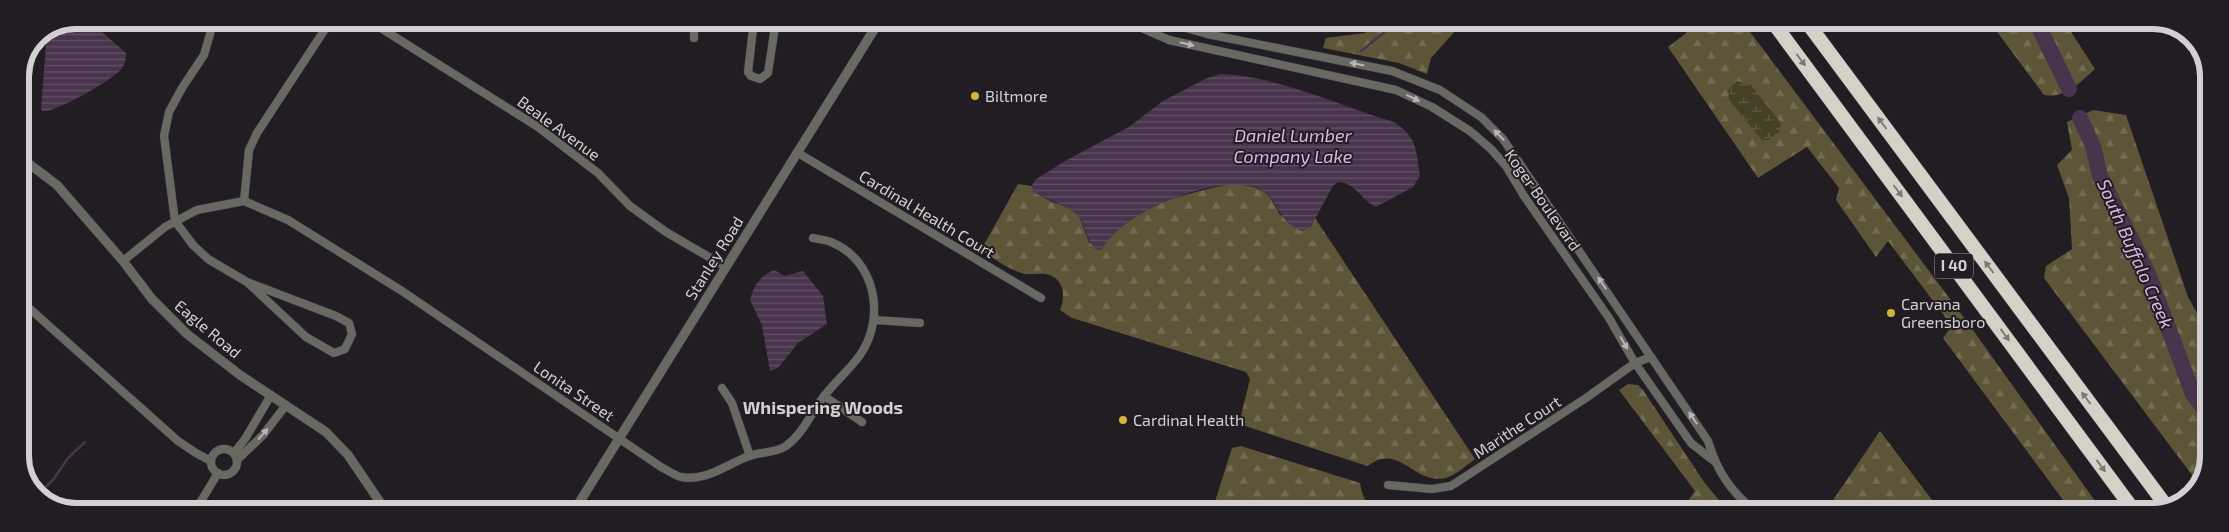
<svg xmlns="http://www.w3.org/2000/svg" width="2229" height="532" viewBox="0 0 2229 532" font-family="'Exo 2',sans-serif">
  <defs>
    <pattern id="forest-firs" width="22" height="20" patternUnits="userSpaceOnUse" patternTransform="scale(1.25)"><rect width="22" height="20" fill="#5c5537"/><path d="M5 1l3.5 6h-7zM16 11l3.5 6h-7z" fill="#726c53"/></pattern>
    <pattern id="wetland-marsh" width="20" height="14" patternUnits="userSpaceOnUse" patternTransform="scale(1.25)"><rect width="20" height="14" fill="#464027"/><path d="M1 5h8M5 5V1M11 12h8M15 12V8" fill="none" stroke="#605b45"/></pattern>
    <pattern id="water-rules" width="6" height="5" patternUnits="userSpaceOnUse" patternTransform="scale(1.25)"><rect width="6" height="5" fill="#48354d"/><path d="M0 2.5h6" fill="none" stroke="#625166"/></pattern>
  </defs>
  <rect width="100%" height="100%" fill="#221d23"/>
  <g fill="url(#forest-firs)">
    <polygon points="1383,21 1464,21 1431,58 1427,74 1399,63 1323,48 1326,38 1365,33"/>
    <polygon points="1702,21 1742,21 1965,319 2103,512 2072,512 1943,338 1952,326 1888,241 1876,257 1836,200 1839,188 1807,147 1758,178 1668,47"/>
    <path d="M 1989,21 L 2064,21 L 2095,69 C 2081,82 2064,99 2044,95 Z"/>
    <polygon points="39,35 21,141 20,76"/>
    <polygon points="2093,110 2126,115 2188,297 2208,332 2208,467 2198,483 2044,278 2046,266 2072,249 2069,198 2057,165 2072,150 2067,122"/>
    <path d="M 1234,183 C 1262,189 1267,188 1280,215 L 1310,228 L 1315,218 L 1475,459 C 1467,465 1456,475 1446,478 C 1418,484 1405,454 1381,459 C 1376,460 1371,464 1367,466 L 1239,424 L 1250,379 L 1246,372 L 1072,318 L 1060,310 C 1066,296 1064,277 1045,274 C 1037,273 1030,276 1021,273 C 1007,268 994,259 981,250 L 1018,184 L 1032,186 L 1034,192 L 1052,202 L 1070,208 L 1079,216 L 1089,242 L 1101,250 C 1127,204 1187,194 1234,183 Z"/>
    <polygon points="1628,384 1638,385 1643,390 1704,482 1727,510 1725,512 1680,512 1695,491 1619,390"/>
    <polygon points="1880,431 1941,512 1825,512"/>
    <path d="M 1241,446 L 1360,483 C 1362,494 1364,501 1373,508 L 1371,512 L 1212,511 L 1232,448 Z"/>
  </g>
  <polygon fill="url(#wetland-marsh)" points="1737,81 1751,85 1781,123 1780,131 1769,140 1762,140 1729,100 1728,90"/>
  <g fill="url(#water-rules)">
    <path d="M 76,20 L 88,20 L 126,53 C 126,58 125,64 122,68 C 115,79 55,113 43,111 L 41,109 L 47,32 Z"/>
    <path d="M 1221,74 C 1281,77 1337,105 1394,122 C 1417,137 1416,150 1420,176 L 1413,187 L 1376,207 C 1361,200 1356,183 1338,182 L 1333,186 L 1310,228 L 1302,231 C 1275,221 1280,197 1257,188 C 1216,173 1122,212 1101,250 L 1095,249 C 1086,239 1086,228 1079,217 C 1074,209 1044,198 1033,192 L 1032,186 L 1035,180 L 1065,161 L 1129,127 L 1163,101 L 1205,79 Z"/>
    <path d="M 774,270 L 785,276 L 803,271 L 823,296 L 827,324 L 798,343 L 778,368 L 770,371 L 762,325 L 750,300 C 754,285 759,277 774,270 Z"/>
  </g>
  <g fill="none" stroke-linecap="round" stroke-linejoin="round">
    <g stroke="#48354d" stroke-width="2.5">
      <polyline points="1361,51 1398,21"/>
      <polyline points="37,495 53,480 68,458 85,442"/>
    </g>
    <g stroke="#48354d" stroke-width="16">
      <polyline points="2036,21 2069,89"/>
      <polyline points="2080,118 2093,146 2100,176 2147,271 2193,394 2208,414"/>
    </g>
    <defs>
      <g id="minor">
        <polyline points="214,20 204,55 182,88 169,112 164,136 175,221 193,245 208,259 247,282 336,316 349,323 352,334 345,349 334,353 306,337 247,282"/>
        <polyline points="368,20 538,127 598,173 630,206 666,232 726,267"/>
        <polyline points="754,20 748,72 751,76 760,79 768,73 776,20"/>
        <polyline points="1126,21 1169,40 1396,90 1432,107 1470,131 1491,149 1506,166 1524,196 1609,318 1635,363 1691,443 1714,461"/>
        <path d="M 1162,21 L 1207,34 L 1392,71 L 1440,90 L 1481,117 L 1503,139 L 1708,441 C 1717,471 1731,493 1757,512"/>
        <polyline points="694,38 694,20"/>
        <polyline points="798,153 1041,298"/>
        <polyline points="244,201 249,150 257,133 331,20"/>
        <path d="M 123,261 L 165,227 L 197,210 L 244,201 L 288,220 L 402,291 L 661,467 C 667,470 674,475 681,477 C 706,482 727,464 749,456 C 760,452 776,453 786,446 C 804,433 811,412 825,395 C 836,381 850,369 860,355 C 886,318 876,260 831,242 C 826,240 819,239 813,238"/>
        <polyline points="29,308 178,441 196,453 211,461"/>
        <polyline points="875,320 920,323"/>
        <polyline points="722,388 732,403 750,456"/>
        <polyline points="824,396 862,422"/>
        <circle cx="224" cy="462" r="13"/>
        <polyline points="234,453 245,439 271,395"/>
        <polyline points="237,460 263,435 286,405"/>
        <polyline points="1388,485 1432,489 1451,486 1586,398 1635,363 1651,357"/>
        <polyline points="195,511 218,473"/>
      </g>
      <g id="tertiary">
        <polyline points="20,157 57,185 123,261 152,299 187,334 240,375 326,432 348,455 386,511"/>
        <polyline points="574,511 880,20"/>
      </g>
      <g id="motorway">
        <polyline points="1772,21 2135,512"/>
        <polyline points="1806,21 2167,507"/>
      </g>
    </defs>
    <use href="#minor" stroke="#3e3a3f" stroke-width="9"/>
    <use href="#tertiary" stroke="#3e3a3f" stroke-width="10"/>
    <use href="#motorway" stroke="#3e3a3f" stroke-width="15"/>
    <use href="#minor" stroke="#696964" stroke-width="8"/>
    <use href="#tertiary" stroke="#696964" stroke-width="9"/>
    <use href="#motorway" stroke="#d4d2c8" stroke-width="14"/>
  </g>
  <defs><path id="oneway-solid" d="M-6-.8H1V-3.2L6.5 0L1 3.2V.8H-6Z" transform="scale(1.25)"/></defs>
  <g fill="#b8b6b8">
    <use href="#oneway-solid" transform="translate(1187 44) rotate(14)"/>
    <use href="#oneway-solid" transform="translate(1357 64) rotate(-168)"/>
    <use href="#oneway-solid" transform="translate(1413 98) rotate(25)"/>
    <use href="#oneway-solid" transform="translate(1499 135) rotate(-134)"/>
    <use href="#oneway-solid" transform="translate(1602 283) rotate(-124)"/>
    <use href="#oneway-solid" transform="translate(1624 343) rotate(60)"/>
    <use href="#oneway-solid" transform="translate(1693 418) rotate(-124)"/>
    <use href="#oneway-solid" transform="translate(263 434) rotate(-49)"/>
  </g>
  <g fill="#7b7876">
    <use href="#oneway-solid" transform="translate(1801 60) rotate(53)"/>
    <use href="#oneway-solid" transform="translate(1882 123) rotate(-127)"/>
    <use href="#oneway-solid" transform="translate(1898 191) rotate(53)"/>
    <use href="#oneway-solid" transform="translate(1989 267) rotate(-127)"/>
    <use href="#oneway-solid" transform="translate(2005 335) rotate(54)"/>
    <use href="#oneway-solid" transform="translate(2086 398) rotate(-127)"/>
    <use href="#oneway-solid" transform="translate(2101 466) rotate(54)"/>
  </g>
  <g fill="#d2b736" stroke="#221d23" stroke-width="2">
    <circle cx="975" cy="96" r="5"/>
    <circle cx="1891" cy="313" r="5"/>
    <circle cx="1123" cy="420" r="5"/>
  </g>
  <g text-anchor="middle" stroke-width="4" stroke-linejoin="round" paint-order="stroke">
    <rect fill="#221d23" stroke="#9e9a9f" stroke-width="1" x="1935" y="253.5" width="38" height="25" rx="4"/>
    <g font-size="15" font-weight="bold" fill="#d3d0d4">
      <text x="1954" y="271">I 40</text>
    </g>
    <g font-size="16" fill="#d3d0d4" stroke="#221d23" text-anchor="start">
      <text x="985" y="102">Biltmore</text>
      <text x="1901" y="310">Carvana<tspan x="1901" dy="18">Greensboro</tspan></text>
      <text x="1133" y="426">Cardinal Health</text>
    </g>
    <g font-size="16" fill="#d3d0d4" stroke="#221d23">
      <text transform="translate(559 128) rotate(36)" y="6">Beale Avenue</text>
      <text transform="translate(1543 200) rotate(55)" y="6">Koger Boulevard</text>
      <text transform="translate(927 214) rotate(31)" y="6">Cardinal Health Court</text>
      <text transform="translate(714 258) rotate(-58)" y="6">Stanley Road</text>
      <text transform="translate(208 329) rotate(40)" y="6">Eagle Road</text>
      <text transform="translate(574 391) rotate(34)" y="6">Lonita Street</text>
      <text transform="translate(1517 427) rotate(-33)" y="6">Marithe Court</text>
    </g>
    <g font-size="18" font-style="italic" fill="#ddb7e6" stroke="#221d23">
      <text x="1293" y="142">Daniel Lumber<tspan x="1293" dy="21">Company Lake</tspan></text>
      <text transform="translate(2135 254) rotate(66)" y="6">South Buffalo Creek</text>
    </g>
    <g font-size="18" font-weight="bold" fill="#d3d0d4" stroke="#221d23">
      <text x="823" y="414">Whispering Woods</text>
    </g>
  </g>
  <path d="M0 0H2229V532H0ZM76 29H2153A47 47 0 0 1 2200 76V456A47 47 0 0 1 2153 503H76A47 47 0 0 1 29 456V76A47 47 0 0 1 76 29Z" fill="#221d23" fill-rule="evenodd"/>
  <path fill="none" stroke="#d3d0d4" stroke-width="6" d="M76 29H2153A47 47 0 0 1 2200 76V456A47 47 0 0 1 2153 503H76A47 47 0 0 1 29 456V76A47 47 0 0 1 76 29Z"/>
</svg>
